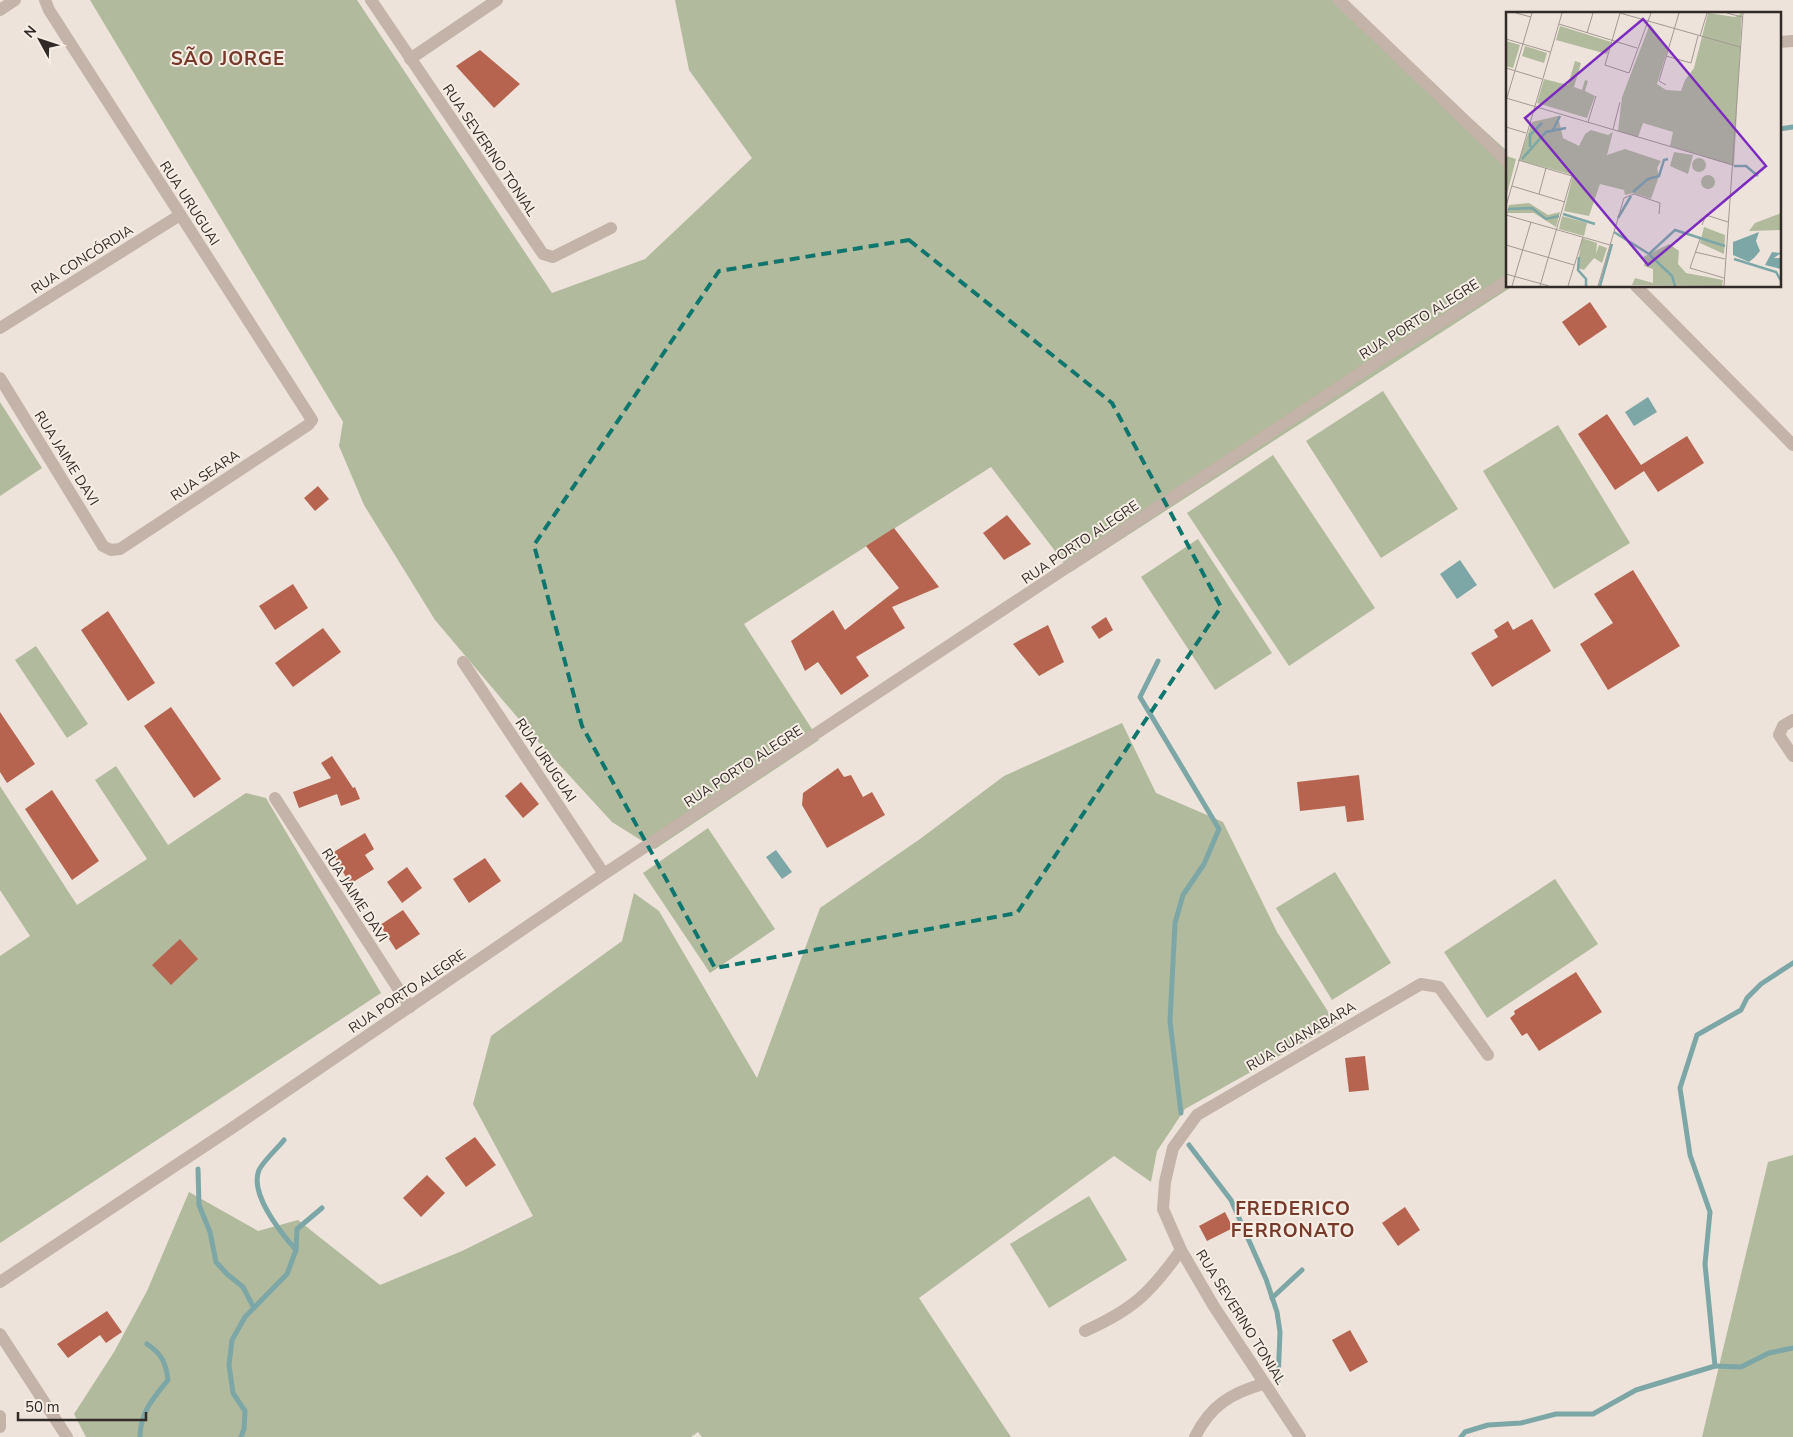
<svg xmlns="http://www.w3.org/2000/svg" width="1793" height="1437" viewBox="0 0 1793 1437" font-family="'Nunito Sans',sans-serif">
  <rect width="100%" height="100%" fill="#ede3da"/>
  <g fill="#b1ba9c">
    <polygon points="90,0 357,0 552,293 645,259 752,158 689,70 675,0 1340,0 1507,151 1507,286 1513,286 1071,572 991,467 744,624 819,740 655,849 612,822 534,737 435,620 364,505 339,446 343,422"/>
    <polygon points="1383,391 1458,509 1381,558 1306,441"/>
    <polygon points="0,402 42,468 0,496"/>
    <polygon points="1558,425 1630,543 1554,589 1483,471"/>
    <polygon points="1273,455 1375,608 1289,666 1187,513"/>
    <polygon points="1198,539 1272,653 1215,690 1141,577"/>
    <polygon points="36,646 88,724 67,738 15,660"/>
    <polygon points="1122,723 1156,793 1223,822 1277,932 1336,1024 1185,1109 1157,1151 1151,1182 1114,1156 919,1298 1011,1437 702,1437 698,1432 691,1437 86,1437 74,1414 114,1352 147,1291 189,1192 258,1231 298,1220 380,1285 462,1251 533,1216 473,1104 491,1036 622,941 634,893 659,911 757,1078 820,908 920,839 1004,776"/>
    <polygon points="116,766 168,845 246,793 266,798 381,993 0,1243 0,956 30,936 0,890 0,786 77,905 147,859 95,780"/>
    <polygon points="708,828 775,929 710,973 643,873"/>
    <polygon points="1335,872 1391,963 1332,1000 1276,908"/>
    <polygon points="1555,879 1598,944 1487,1018 1444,952"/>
    <polygon points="1793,1155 1793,1437 1702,1437 1768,1162"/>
    <polygon points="1089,1196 1127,1260 1049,1308 1010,1244"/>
  </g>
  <g fill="#7da7a7">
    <polygon points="1648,397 1657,412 1634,426 1625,412"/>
    <polygon points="1460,560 1477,585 1457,599 1440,574"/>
    <polygon points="776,850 792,872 782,879 766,857"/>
  </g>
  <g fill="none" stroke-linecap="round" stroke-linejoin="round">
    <g stroke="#7da7a7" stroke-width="5">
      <polyline points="1779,129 1793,127"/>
      <polyline points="1158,661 1140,697 1219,829 1204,864 1183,895 1175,923 1170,1021 1181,1113"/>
      <path d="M 284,1140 C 277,1149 264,1160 259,1170 C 249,1194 282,1234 296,1250"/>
      <polyline points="1189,1145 1231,1200 1266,1279 1277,1312 1280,1332 1278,1381"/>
      <polyline points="198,1169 199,1205 210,1232 216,1262 227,1274 243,1287 254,1308"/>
      <polyline points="1272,1298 1302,1270"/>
      <polyline points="1715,1366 1741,1367 1769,1353 1793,1348"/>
      <path d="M 140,1437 C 140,1413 153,1398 168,1380 C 166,1363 162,1354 147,1344"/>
      <polyline points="241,1437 244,1429 245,1411 233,1393 229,1365 232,1340 245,1317 287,1274 296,1250 297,1229 322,1208"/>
      <polyline points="1461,1437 1465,1432 1488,1425 1521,1423 1556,1414 1593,1414 1636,1390 1715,1366 1705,1264 1710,1212 1690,1155 1680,1088 1697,1035 1741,1010 1747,998 1761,984 1793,963"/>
    </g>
  </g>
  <g fill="#b6644f">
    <polygon points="480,50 520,84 494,108 456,66"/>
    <polygon points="1590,302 1607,327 1579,346 1562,322"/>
    <polygon points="1607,414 1641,465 1687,436 1704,463 1658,492 1644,471 1615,490 1578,434"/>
    <polygon points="318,486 329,499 315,511 304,498"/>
    <polygon points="1007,515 1031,544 1004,560 983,533"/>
    <polygon points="894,528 939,587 892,607 905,628 856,657 869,676 841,695 818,662 805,671 791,641 833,610 845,630 899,588 866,546"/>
    <polygon points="1633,570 1680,646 1608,690 1580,644 1613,623 1594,594"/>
    <polygon points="293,584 308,608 275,630 259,606"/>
    <polygon points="108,611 155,683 128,701 81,630"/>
    <polygon points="1106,617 1113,630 1099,639 1091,627"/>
    <polygon points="1532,619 1551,651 1492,687 1471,653 1498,637 1494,630 1508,621 1513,630"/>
    <polygon points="1048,625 1064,662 1039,676 1013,644"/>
    <polygon points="323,628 341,652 293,687 275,663"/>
    <polygon points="171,707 221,779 194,798 144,726"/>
    <polygon points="0,712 35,764 7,783 0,772"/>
    <polygon points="332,756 353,788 355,787 360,799 341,806 337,794 299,808 293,792 331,778 321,763"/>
    <polygon points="838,768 844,777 851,775 863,797 872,792 885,815 827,848 802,805 803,793"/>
    <polygon points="1359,775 1364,820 1347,822 1345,806 1300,811 1297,782"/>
    <polygon points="521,782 539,804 523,818 505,796"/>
    <polygon points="52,790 99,861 72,880 25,809"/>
    <polygon points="365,833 374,849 365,855 374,869 350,884 332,853"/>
    <polygon points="485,858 501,881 469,903 453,879"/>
    <polygon points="407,867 422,888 402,903 387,882"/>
    <polygon points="403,910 420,934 396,950 380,925"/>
    <polygon points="180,939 198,959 171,985 152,965"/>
    <polygon points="1576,972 1602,1012 1539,1051 1527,1033 1522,1036 1510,1018 1515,1014 1514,1011"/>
    <polygon points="1365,1056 1369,1090 1349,1092 1345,1058"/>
    <polygon points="475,1137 496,1165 466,1187 445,1158"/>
    <polygon points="427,1175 445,1193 421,1217 403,1198"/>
    <polygon points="1405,1207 1420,1230 1398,1246 1382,1223"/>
    <polygon points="1225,1212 1233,1228 1207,1241 1199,1226"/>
    <polygon points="107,1311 122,1332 106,1343 100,1335 68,1358 57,1344"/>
    <polygon points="1350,1330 1368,1362 1350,1372 1332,1340"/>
  </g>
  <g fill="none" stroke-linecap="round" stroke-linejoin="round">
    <g stroke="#c4b3a8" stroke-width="12">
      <polyline points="371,0 543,254 553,257 611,228"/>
      <polyline points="1339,0 1507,161"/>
      <polyline points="0,10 15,0"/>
      <polyline points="1779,42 1793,41"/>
      <polyline points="410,59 497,0"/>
      <polyline points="1636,286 1793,445"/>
      <polyline points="0,328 180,215"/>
      <polyline points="0,378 103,546 111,550 120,549 308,425 312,420 49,10 45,0"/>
      <polyline points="463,662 604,874"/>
      <polyline points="1793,720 1783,726 1779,735 1793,756"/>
      <polyline points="275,798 410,1007"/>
      <polyline points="0,1282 235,1126 604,874 1380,360 1507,281"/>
      <path d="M 1085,1331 C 1134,1309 1150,1293 1181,1250"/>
      <polyline points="0,1334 67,1437"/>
      <polyline points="0,1416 0,1427"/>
      <path d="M 1195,1437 C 1210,1406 1231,1393 1263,1384"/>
      <polyline points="1300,1437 1213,1305 1181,1250 1163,1209 1165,1182 1173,1148 1197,1115 1421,984 1439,987 1488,1055"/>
    </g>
  </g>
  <path fill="none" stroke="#0f766e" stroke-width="4" stroke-dasharray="10 6" stroke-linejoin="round" d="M 909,240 L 1112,403 L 1221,607 L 1017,913 L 715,968 L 582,726 L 534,545 L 719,271 Z"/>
  <g text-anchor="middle" stroke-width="4" stroke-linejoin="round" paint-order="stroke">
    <g font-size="14" fill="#322a27" stroke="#f6eee5">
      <text transform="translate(490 150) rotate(56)" y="5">RUA SEVERINO TONIAL</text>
      <text transform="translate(190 203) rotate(57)" y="5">RUA URUGUAI</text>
      <text transform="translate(82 259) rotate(-32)" y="5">RUA CONCÓRDIA</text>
      <text transform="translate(1419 319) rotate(-32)" y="5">RUA PORTO ALEGRE</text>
      <text transform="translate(67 458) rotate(58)" y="5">RUA JAIME DAVI</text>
      <text transform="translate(205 475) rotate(-34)" y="5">RUA SEARA</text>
      <text transform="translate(1080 542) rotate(-34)" y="5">RUA PORTO ALEGRE</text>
      <text transform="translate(546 760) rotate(56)" y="5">RUA URUGUAI</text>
      <text transform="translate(743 766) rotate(-33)" y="5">RUA PORTO ALEGRE</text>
      <text transform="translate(355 895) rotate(57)" y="5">RUA JAIME DAVI</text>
      <text transform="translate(407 991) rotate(-34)" y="5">RUA PORTO ALEGRE</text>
      <text transform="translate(1301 1036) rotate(-30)" y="5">RUA GUANABARA</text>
      <text transform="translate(1241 1317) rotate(58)" y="5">RUA SEVERINO TONIAL</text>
    </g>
    <g font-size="19" font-weight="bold" letter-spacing="1" fill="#76392a" stroke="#f6eee5">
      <text x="228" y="65">SÃO JORGE</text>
      <text x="1293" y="1215">FREDERICO<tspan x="1293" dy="22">FERRONATO</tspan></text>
    </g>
  </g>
  <g transform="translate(1506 12)">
    <rect width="275" height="275" fill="#ede3da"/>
    <path d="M 202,1 L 229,5 L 236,1 L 228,154 L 164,134 L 167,120 L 137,111 L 132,125 L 112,119 L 116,85 L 144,12 L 162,36 L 151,72 L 160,78 L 175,79 L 179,68 L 188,56 ZM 54,14 L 105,30 L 101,42 L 50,28 ZM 0,29 L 14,33 L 7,56 L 0,54 ZM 19,34 L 41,41 L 38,51 L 16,44 ZM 69,49 L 75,51 L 68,75 L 76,78 L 79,68 L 82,69 L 79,79 L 89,84 L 81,106 L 31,91 L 38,67 L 62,73 ZM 52,104 L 57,126 L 73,134 L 79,122 L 85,118 L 102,123 L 107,120 L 101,143 L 119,137 L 155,149 L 151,156 L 153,164 L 145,187 L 127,181 L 119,183 L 118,178 L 94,172 L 83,204 L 58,199 L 67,163 L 13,148 L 26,110 ZM 168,140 L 187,143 L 182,162 L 164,154 ZM 0,144 L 10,147 L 0,186 ZM186 153a7 7 0 1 1 14 0a7 7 0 1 1-14 0ZM195 170a7 7 0 1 1 14 0a7 7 0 1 1-14 0ZM 23,191 L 42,203 L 54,200 L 50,215 L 28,201 L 1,201 L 3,193 ZM 275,201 L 275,218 L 243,219 L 249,211 ZM 56,204 L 81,211 L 78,224 L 53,217 ZM 198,215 L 219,223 L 218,242 L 194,231 ZM 76,226 L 91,231 L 90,242 L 93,233 L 101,236 L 96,251 L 88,246 L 78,258 L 71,256 ZM 163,232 L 173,239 L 172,252 L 180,261 L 217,268 L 216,274 L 126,273 L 129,266 L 147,271 L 147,257 L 138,254 L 139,250 L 135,246 Z" fill="#b1ba9c"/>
    <path d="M 253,220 L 250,229 L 254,239 L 248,246 L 243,250 L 227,243 L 227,230 ZM 266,240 L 275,241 L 268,246 L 275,246 L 275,257 L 259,253 Z" fill="#7da7a7"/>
    <path fill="none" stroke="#7da7a7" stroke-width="2.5" d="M 47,118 L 54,104M 24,135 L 24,123 L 36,111M 16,147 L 40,120 L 60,116M 228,154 L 240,154 L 252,164M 127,180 L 142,167 L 153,164 L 158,148 L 162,147M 2,197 L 26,196 L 40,207 L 53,204M 57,202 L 89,212M 112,206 L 125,184M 108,220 L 143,242 L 169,218 L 219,234M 144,243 L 166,264 L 169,274M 73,245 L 72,258 L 80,267 L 80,274M 228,247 L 270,260 L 275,269M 94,274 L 106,232"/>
    <path fill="none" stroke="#a29992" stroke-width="1" d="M 10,1 L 25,5M 114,1 L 99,53 L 123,61 L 145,1M 114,1 L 234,35M 221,1 L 236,5M 53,12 L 131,36M 81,21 L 87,1M 194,24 L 201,1M 0,27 L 44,40M 160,44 L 185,51 L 192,24M 0,56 L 36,67M 160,73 L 153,69 L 173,1M 0,86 L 227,153M 0,89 L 26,1M 82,110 L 90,84M 0,115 L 20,121M 107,117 L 114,90M 12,148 L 66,164 L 34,274M 6,174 L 59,190M 33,182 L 40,156M 0,194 L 56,1M 0,203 L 104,233M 196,213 L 200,203 L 222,210M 194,227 L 184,256 L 218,266M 0,233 L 68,253M 189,240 L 219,247M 0,262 L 43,274M 6,274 L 25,210M 62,274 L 77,225M 92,274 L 118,186 L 128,182 L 154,191 L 153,202M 218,274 L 237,1"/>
    <path fill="#7b2cbf" fill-opacity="0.15" stroke="#7b2cbf" stroke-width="2.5" d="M 137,7 L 260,154 L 142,253 L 19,106 Z"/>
    <rect width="275" height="275" fill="none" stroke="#322a27" stroke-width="2.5"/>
  </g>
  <g transform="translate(40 40) rotate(310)" stroke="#f6eee5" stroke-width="4" paint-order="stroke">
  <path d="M0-4L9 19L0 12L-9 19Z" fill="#322a27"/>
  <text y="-8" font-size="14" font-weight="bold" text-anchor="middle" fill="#322a27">N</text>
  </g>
  <path d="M18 1412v8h128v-8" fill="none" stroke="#322a27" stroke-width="2.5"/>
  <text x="25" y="1412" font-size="15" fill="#322a27" stroke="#f6eee5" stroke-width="4" paint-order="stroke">50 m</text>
</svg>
